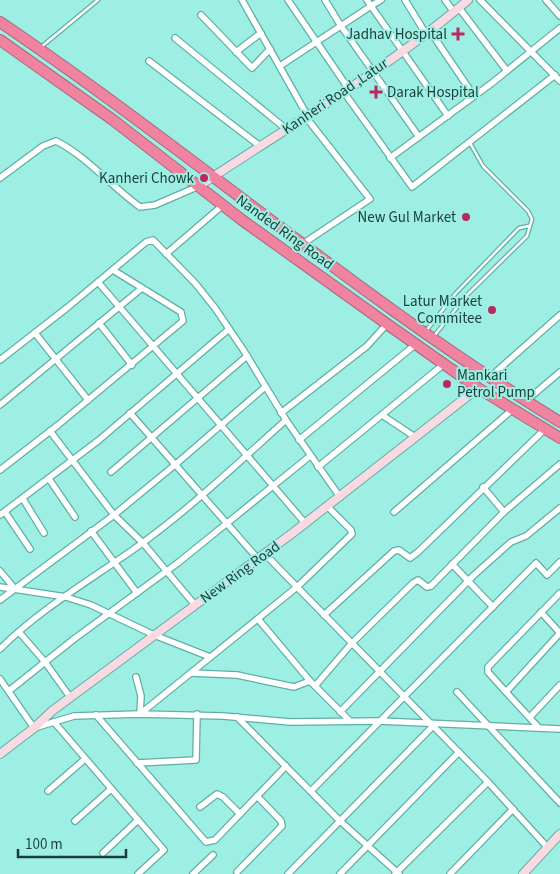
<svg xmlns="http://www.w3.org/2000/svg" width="560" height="874" viewBox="0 0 560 874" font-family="'Source Sans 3',sans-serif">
  <rect width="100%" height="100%" fill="#9eefe3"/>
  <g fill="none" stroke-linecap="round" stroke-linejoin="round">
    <defs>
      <g id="lane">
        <polyline points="40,48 98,0"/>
        <polyline points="426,331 456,293 519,228 529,226"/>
        <polyline points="434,336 467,295 527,236 532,219 528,211 483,166 470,143"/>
      </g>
      <g id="street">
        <polyline points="242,0 307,115"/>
        <polyline points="288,0 348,88"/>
        <polyline points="325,0 341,26 419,137"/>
        <polyline points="367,0 371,6 381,0"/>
        <polyline points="405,0 426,34"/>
        <polyline points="445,0 454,12"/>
        <polyline points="480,0 560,81"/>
        <polyline points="546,0 560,16"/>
        <polyline points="459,8 507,71"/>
        <polyline points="201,15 252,68 270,49"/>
        <polyline points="430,31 474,96"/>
        <polyline points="175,38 286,129"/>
        <polyline points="236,52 261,33"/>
        <polyline points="149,61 260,146"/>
        <polyline points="280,66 371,6 448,116"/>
        <polyline points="343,91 412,187 555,75"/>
        <polyline points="390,158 492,83 560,28"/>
        <path d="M 0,178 L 43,146 L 56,141 C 85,155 113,188 140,207 L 155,205 L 199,186"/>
        <polyline points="301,245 370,199 305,116"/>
        <polyline points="166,254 223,205"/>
        <polyline points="98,282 305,523"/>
        <polyline points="99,323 132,365"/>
        <polyline points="35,333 88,400"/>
        <polyline points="0,360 68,307 146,242 153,240 195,283 215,308 244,351 286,420 340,497"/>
        <polyline points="489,378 560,315"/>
        <polyline points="526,401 560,372"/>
        <polyline points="0,405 142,288"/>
        <polyline points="130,413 258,559"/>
        <polyline points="281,413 367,346 387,324"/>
        <polyline points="382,415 415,437"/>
        <polyline points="50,431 114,515 143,543 195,605"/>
        <polyline points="299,440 416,344"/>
        <polyline points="318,467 444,364"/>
        <polyline points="0,470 58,425 183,321 181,312 113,270"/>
        <polyline points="111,472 247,356"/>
        <polyline points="49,479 75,517"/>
        <polyline points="483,487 504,512 560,464"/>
        <polyline points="23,499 44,533"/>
        <polyline points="5,512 30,549"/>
        <polyline points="394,512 513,409"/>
        <polyline points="0,515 99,440 229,329"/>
        <polyline points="91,531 137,593"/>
        <polyline points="265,554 297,587 352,534 351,530 327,506"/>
        <polyline points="452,564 493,607"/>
        <polyline points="0,571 14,588"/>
        <polyline points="0,587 66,597 91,605 154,635 210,657"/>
        <polyline points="0,600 114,515 176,464 265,387"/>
        <polyline points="541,612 560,633"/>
        <polyline points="324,615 394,551 399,550 410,558 418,552 545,429"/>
        <polyline points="258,619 310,681 350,721"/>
        <polyline points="19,632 45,662 70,697"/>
        <path d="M 0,649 C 41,608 94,578 141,544 C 192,507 239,462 286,420"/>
        <polyline points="191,673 237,675 294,687 310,681"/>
        <polyline points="136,677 141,696 140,714"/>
        <polyline points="0,679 34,728 74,716 140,714 223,716 290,722 379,721 560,729"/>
        <polyline points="315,686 352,643 413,583 418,580 427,587 431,586 504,512"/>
        <polyline points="10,690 74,639 179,562 310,456"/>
        <polyline points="457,692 560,803"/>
        <polyline points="506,692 488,672 488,667 560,593"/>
        <polyline points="340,712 474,575 511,542 526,536 560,508"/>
        <polyline points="140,714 297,587 488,782 548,848"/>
        <polyline points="96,715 206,842 215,840 286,766"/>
        <polyline points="237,717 339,820 399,874"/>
        <polyline points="530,717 560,685"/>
        <polyline points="54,722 164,850 138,874"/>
        <polyline points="539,728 506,692 560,633"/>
        <polyline points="137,763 196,760 197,714"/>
        <polyline points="312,790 536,563 547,575 560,562"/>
        <polyline points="48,791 85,759"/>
        <polyline points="200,807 217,794 223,797 240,814"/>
        <polyline points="75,821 111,789"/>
        <polyline points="103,853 138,820"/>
        <polyline points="237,872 282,826 281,821 257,796"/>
        <polyline points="193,874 213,855"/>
        <polyline points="288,874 432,727"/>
        <polyline points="340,874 459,752"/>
        <polyline points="395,874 488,782"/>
        <polyline points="450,874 513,809"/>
      </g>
      <g id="secondary">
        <path d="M 199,186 C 289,126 385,71 468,0"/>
        <polyline points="0,754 34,728 52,711 294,532 478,388"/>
        <polyline points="523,874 560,834"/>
      </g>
      <g id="highway">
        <path d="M 0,22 C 190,151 364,302 560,422"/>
        <polyline points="0,40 113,120 242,220 387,324 478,388 560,438"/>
      </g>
    </defs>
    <use href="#lane" stroke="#5fafa4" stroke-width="5"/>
    <use href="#street" stroke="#5fafa4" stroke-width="8"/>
    <use href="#secondary" stroke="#5fafa4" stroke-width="10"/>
    <use href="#highway" stroke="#a56a7c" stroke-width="12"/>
    <use href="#lane" stroke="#fff" stroke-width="2.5"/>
    <use href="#street" stroke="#fff" stroke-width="5.5"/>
    <use href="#secondary" stroke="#fadae2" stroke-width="8"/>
    <use href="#highway" stroke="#ef83a0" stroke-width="10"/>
  </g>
  <g fill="#b82a5e" stroke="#9eefe3" stroke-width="2">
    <path d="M455.5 26.5h5v5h5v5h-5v5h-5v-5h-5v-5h5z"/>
    <path d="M373.5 84.5h5v5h5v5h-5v5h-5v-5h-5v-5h5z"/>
    <circle cx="204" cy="178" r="5"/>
    <circle cx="466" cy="217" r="5"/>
    <circle cx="492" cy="310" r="5"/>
    <circle cx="447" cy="384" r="5"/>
  </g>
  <g text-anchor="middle" stroke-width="4" stroke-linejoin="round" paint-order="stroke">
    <g font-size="15" fill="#1c3d39" stroke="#9eefe3" text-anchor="end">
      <text x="447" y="39">Jadhav Hospital</text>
      <text x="387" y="97" text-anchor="start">Darak Hospital</text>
      <text x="194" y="183">Kanheri Chowk</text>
      <text x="456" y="222">New Gul Market</text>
      <text x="482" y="306">Latur Market<tspan x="482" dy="17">Commitee</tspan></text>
      <text x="457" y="380" text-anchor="start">Mankari<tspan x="457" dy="17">Petrol Pump</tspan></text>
    </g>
    <g font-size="15" fill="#1c3d39" stroke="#9eefe3">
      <text transform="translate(335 96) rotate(-34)" y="5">Kanheri Road ,Latur</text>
      <text transform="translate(285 232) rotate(36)" y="5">Nanded Ring Road</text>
      <text transform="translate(240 572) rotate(-36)" y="5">New Ring Road</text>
    </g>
  </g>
  <path d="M18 849v8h108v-8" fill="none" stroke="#1c3d39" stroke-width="2.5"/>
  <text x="25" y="849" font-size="15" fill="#1c3d39" stroke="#9eefe3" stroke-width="4" paint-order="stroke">100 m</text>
</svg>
